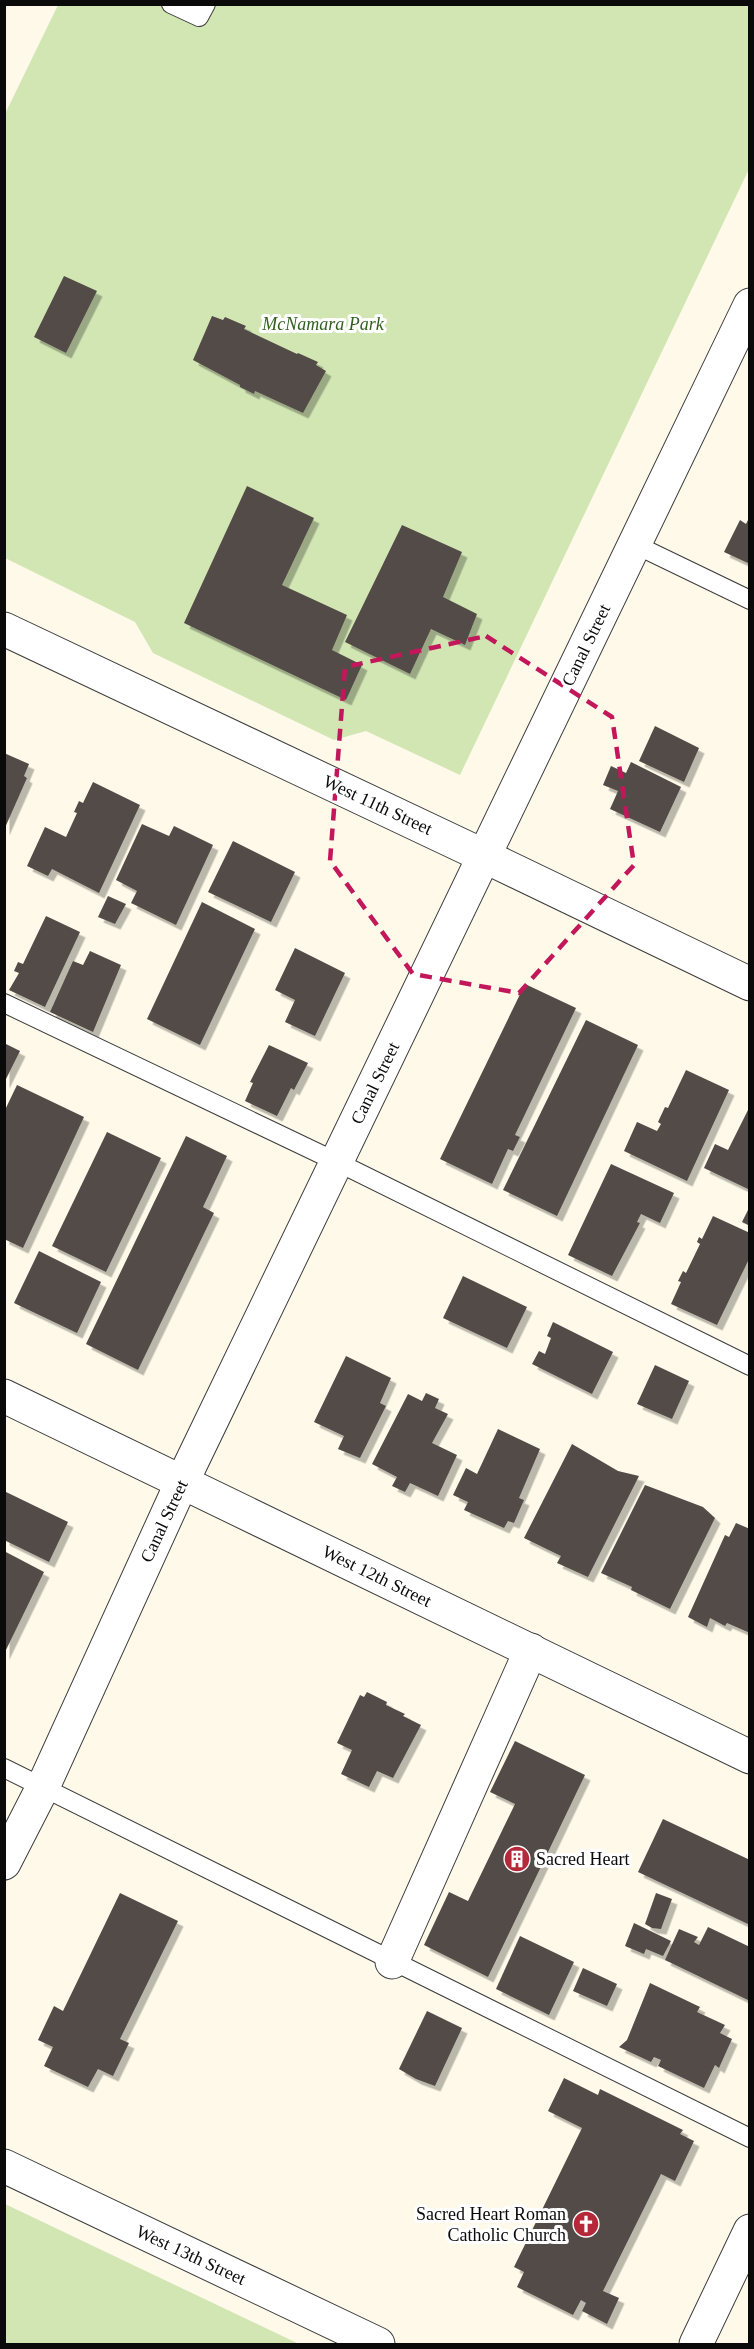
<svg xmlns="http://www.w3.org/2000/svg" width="754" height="2349" viewBox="0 0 754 2349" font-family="Georgia,serif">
  <defs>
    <filter id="shadow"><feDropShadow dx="5.5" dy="5.5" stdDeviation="0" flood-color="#0004"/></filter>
  </defs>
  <rect width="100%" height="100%" fill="#fef9e9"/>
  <g fill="#d2e6b4">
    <polygon points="58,5 749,5 749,169 460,775 366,731 334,740 153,653 135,622 5,558 4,116"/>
    <polygon points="4,2204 5,2204 299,2344 5,2344"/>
  </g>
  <g fill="#534b47" filter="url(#shadow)">
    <polygon points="64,276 97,291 66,353 34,337"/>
    <polygon points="212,316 223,320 225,317 246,326 244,329 297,354 298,353 318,362 316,365 326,371 303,413 255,391 254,394 240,387 240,385 193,360"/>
    <polygon points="247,486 314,518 282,585 347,615 332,650 362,665 346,700 184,623"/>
    <polygon points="750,516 750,564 724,552 740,520 746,524"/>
    <polygon points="402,525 462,552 443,597 477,614 465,645 431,629 410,674 345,642"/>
    <polygon points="655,726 699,748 684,782 639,761"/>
    <polygon points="4,753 29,764 24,776 27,778 4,830"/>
    <polygon points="631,762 681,787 660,832 610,809 618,791 603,785 611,766 626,773"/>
    <polygon points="93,782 140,805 99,893 52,869 48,876 27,866 45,827 66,837 77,813 74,812 79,801 83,803"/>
    <polygon points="142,824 169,836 174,826 213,845 176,925 131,903 137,891 116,880"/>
    <polygon points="233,841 295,872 271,922 208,892"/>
    <polygon points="108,896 126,904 115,924 98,917"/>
    <polygon points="202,902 255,929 200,1045 147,1019"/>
    <polygon points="46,916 80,932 45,1007 9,990 19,973 14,971 18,962 23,964"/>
    <polygon points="295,948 345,973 315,1036 285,1022 295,1000 275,990"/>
    <polygon points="90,951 121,965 93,1032 50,1012 73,961 83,965"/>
    <polygon points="525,984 576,1008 515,1135 520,1137 513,1151 508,1149 492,1184 440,1159"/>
    <polygon points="586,1020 638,1045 557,1216 503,1190"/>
    <polygon points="4,1043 20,1051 4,1083"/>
    <polygon points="269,1045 308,1063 294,1090 291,1088 277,1116 245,1101 253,1083 250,1082"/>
    <polygon points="686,1070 729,1090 687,1181 624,1151 637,1122 657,1131 661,1124 658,1122 665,1107 668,1108"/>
    <polygon points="17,1085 84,1117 23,1248 4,1239 4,1112"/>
    <polygon points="750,1106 750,1190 704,1168 715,1144 728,1150"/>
    <polygon points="107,1132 161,1158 106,1272 52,1246"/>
    <polygon points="186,1136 227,1156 203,1207 214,1213 138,1370 86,1344"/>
    <polygon points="611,1164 674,1193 660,1223 641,1214 637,1222 640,1223 612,1276 568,1255"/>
    <polygon points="750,1206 750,1226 742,1222"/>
    <polygon points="713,1216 750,1233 750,1257 717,1325 671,1304 681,1282 678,1281 683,1271 686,1273 700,1244 697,1242 699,1237 702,1239"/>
    <polygon points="39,1251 101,1282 77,1333 14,1303"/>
    <polygon points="463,1276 527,1307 507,1348 443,1318"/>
    <polygon points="553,1322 613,1352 592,1394 532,1364 539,1351 545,1354 551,1338 547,1336"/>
    <polygon points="346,1356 391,1378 380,1403 386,1406 360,1458 338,1449 344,1436 314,1422"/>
    <polygon points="655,1365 689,1381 672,1419 637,1404"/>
    <polygon points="426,1393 439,1399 435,1408 448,1414 432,1443 457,1455 438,1496 410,1483 405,1492 392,1486 397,1477 372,1464 408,1394 422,1401"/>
    <polygon points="498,1429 540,1449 519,1498 524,1500 514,1523 508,1521 504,1528 464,1510 468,1502 453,1495 466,1468 477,1474"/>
    <polygon points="572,1444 618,1471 639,1476 588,1577 557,1563 561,1556 524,1538"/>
    <polygon points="645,1485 703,1507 715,1518 670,1609 631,1590 632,1587 601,1573"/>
    <polygon points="4,1491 68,1522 49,1562 4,1540"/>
    <polygon points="736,1523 750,1529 750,1633 727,1623 725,1626 710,1618 707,1627 688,1617 725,1535 729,1537"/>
    <polygon points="4,1551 44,1572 4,1654"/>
    <polygon points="367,1692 387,1702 386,1705 405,1714 403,1716 421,1725 393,1778 377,1771 369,1787 341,1774 352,1750 337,1743 360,1695 364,1697"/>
    <polygon points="515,1741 585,1775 488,1977 424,1945 449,1892 468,1901 515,1804 490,1792"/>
    <polygon points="663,1819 750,1860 750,1925 638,1872"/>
    <polygon points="120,1893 178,1921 120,2039 129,2043 113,2076 98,2069 88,2087 44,2066 53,2047 38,2040 54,2006 63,2011"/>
    <polygon points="656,1893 672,1899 661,1929 652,1928 645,1924"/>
    <polygon points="634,1923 671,1941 663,1956 646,1949 644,1954 625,1946"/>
    <polygon points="708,1927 750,1947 750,2001 665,1960 679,1929 698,1937 694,1942 699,1945"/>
    <polygon points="520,1936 574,1962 549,2015 496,1989"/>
    <polygon points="583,1968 617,1984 607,2006 573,1991"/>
    <polygon points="650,1983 700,2007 697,2012 725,2025 720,2033 732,2039 719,2068 715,2065 704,2088 658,2066 661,2060 654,2057 651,2062 619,2047 627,2040"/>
    <polygon points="427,2011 462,2028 435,2086 416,2079 399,2069"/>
    <polygon points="564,2078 598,2095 600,2089 683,2130 680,2134 694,2141 675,2181 661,2174 603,2291 619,2298 607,2324 582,2311 586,2303 581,2300 573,2315 517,2287 524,2272 514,2267 582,2128 548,2111"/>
  </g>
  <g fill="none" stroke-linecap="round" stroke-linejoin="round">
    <defs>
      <g id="service">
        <polyline points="171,4 199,17 206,4"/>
        <polyline points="634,544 750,600"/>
        <polyline points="4,1003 337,1162 750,1366"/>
        <polyline points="4,1768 750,2138"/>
      </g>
      <g id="minor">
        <polyline points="4,629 484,856 750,984"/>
        <polyline points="4,1396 750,1757"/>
        <polyline points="4,1863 43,1787 182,1482 750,305"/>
        <polyline points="392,1962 531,1650"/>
        <polyline points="4,2166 378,2344"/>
      </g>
      <polyline id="tertiary" points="696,2344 750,2231"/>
    </defs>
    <use href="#service" stroke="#3d3d3d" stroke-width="20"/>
    <use href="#minor" stroke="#3d3d3d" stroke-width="35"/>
    <use href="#tertiary" stroke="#3d3d3d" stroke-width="35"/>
    <use href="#service" stroke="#fff" stroke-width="18"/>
    <use href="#minor" stroke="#fff" stroke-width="33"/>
    <use href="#tertiary" stroke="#fff" stroke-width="33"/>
  </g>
  <path fill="none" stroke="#c2185b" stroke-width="4.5" stroke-dasharray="12 8" stroke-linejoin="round" d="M 486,636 L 612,717 L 634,865 L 519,993 L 413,974 L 330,861 L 345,667 Z"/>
  <defs>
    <symbol id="building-disc" viewBox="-11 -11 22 22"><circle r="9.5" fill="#b52839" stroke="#fff"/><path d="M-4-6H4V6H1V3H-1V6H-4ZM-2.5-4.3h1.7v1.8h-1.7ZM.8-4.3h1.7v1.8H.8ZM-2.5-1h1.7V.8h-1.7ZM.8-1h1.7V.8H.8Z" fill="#fff"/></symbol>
    <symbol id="church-disc" viewBox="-11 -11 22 22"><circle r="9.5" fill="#b52839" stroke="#fff"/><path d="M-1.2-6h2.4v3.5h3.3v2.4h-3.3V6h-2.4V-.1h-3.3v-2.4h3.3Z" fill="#fff"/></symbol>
  </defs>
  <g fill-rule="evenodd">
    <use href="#building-disc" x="502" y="1844" width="30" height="30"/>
    <use href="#church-disc" x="571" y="2209" width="30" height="30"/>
  </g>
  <g text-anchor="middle" stroke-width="6" stroke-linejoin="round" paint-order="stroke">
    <g font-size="18" font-style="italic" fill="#305f1e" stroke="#fff">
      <text x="323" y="330">McNamara Park</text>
    </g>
    <g font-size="18" fill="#0a0a0a" stroke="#fff">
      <text transform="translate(586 645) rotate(-64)" y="6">Canal Street</text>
      <text transform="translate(378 805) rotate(25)" y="6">West 11th Street</text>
      <text transform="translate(375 1083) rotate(-64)" y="6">Canal Street</text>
      <text transform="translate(164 1521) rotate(-65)" y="6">Canal Street</text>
      <text transform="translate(377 1576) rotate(26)" y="6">West 12th Street</text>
      <text transform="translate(191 2255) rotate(25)" y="6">West 13th Street</text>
    </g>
    <g font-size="18" fill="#0a0a0a" stroke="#fff" text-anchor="start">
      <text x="536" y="1865">Sacred Heart</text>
      <text x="566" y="2220" text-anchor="end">Sacred Heart Roman<tspan x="566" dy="21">Catholic Church</tspan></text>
    </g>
  </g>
  <rect width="754" height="2349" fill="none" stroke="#0a0a0a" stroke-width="12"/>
</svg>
